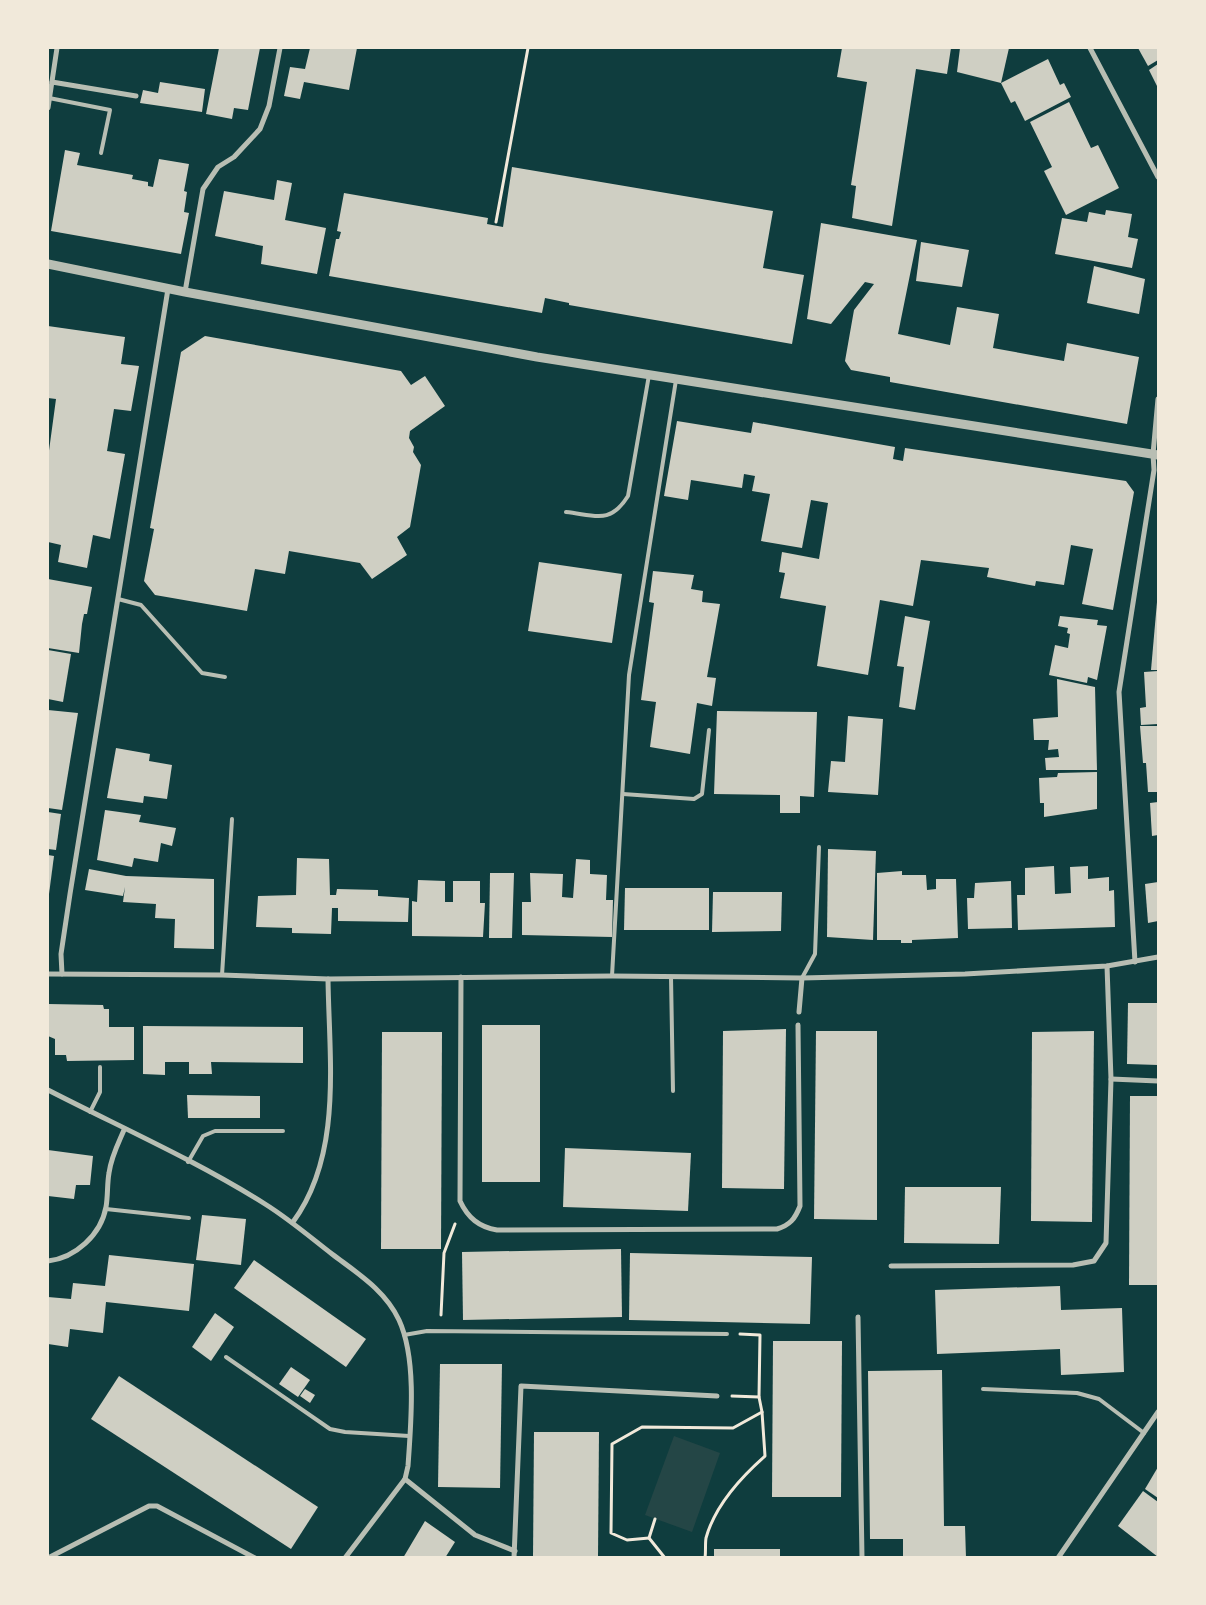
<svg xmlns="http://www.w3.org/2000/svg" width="1206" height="1605" viewBox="0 0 1206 1605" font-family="'PT Sans',sans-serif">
  <rect width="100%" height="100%" fill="#0f3d3e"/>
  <polygon fill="#244646" points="674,1436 720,1453 692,1532 645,1515"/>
  <g fill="#cfcfc3">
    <polygon points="219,48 260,48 248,110 234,108 232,119 206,114"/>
    <polygon points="310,48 357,48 349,90 304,82 300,99 284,96 290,67 305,69"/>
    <polygon points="842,48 951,48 947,74 916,69 892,226 852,218 856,186 851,185 867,82 837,77"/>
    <polygon points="960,48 1009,48 1001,83 957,72"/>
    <polygon points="1138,48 1158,48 1158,60 1148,66"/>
    <polygon points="1048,59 1060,85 1064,83 1071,97 1025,121 1015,101 1011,103 1001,83"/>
    <polygon points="1158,64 1158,88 1149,70"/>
    <polygon points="160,82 205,89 202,112 140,103 143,90 158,93"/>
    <polygon points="1069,102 1091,148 1098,145 1119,188 1066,215 1044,171 1052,167 1030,122"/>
    <polygon points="65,150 80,153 77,165 133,175 132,179 148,182 148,186 153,187 159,159 189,164 184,191 187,192 184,212 189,213 181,254 51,231"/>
    <polygon points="512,167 773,211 763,268 804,275 792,344 569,305 569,303 545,298 542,313 329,276 336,239 339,239 341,232 337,231 344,193 488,218 487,224 503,227"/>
    <polygon points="277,180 292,183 285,220 326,228 317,274 261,264 263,246 215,236 224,191 274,200"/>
    <polygon points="1106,210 1132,214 1128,237 1138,239 1132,268 1055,254 1062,218 1087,222 1089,212 1105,215"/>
    <polygon points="821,223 917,240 898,334 950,345 957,307 999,314 993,348 1064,361 1067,343 1139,357 1127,424 890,382 890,377 851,370 845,361 854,310 874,284 865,282 831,324 807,319"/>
    <polygon points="921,242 969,250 962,287 916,281"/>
    <polygon points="1094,266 1145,279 1139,314 1087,303"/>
    <polygon points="48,326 125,337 121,364 139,366 131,411 114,409 107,451 125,454 110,539 93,535 87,568 58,562 61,545 48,542 48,458 56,399 48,398"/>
    <polygon points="205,336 401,371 411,385 425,376 445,406 410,431 409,438 414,447 413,452 421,465 410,527 397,537 407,555 372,579 360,563 289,551 285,574 255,569 247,611 155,595 144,581 154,529 150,528 181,352"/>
    <polygon points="677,421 751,433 753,422 895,447 893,459 903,461 905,448 1126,481 1134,492 1113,610 1082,604 1093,549 1071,545 1064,585 1036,581 1035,586 987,577 989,568 921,560 913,606 880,600 868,675 817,666 826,606 780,598 785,573 779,572 782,552 819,559 828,503 811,500 802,548 761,541 770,494 752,491 755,476 744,474 742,488 691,480 688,500 664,496"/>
    <polygon points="539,562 622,574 612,643 528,631"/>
    <polygon points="653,571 694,575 691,589 703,591 702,602 720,604 707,677 716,678 712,706 697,703 690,754 650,747 656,702 641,700 654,603 649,602"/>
    <polygon points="48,579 92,587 87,614 84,614 82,624 79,653 48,648"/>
    <polygon points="1157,602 1158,602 1158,670 1151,670"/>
    <polygon points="905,616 930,621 915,710 899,707 904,667 897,666"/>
    <polygon points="1060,616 1098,620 1097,625 1107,626 1097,680 1088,677 1087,683 1049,675 1055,645 1068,648 1070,634 1067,633 1068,628 1058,626"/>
    <polygon points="48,650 71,654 63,702 48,699"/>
    <polygon points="1158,671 1158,724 1141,725 1140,708 1146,707 1144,672"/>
    <polygon points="1057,679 1095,687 1097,770 1046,770 1045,758 1059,757 1058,749 1048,750 1049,740 1034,740 1033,719 1058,717"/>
    <polygon points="48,710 78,713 62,810 48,808"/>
    <polygon points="717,711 817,712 814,797 800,796 800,813 780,813 780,795 714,794"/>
    <polygon points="848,716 883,719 878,795 828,792 831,761 845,762"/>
    <polygon points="1140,726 1158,726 1158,792 1148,792 1146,763 1143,763"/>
    <polygon points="116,748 150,754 149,761 172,765 167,799 144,796 143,803 107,798"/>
    <polygon points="1097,772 1097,809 1044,817 1044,803 1040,803 1039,778 1057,777 1058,773"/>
    <polygon points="1158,802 1158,835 1152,836 1150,803"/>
    <polygon points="105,810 141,815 139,822 176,828 172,846 161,843 158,862 134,858 132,867 97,860"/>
    <polygon points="48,812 61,814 56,850 48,849"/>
    <polygon points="828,849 876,851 873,940 827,937"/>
    <polygon points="48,855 54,856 49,894 48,894"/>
    <polygon points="297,858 329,859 330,895 336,895 337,889 378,890 378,896 409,898 408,922 338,921 338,908 332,908 331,934 292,933 292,928 256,927 258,896 296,895"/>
    <polygon points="576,859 590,860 590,874 607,875 606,900 613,900 612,937 522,935 522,902 531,902 530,873 563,874 562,897 573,898"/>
    <polygon points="1054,866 1055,894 1071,893 1070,867 1088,866 1088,879 1109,877 1109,891 1114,890 1115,927 1018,930 1017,895 1025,895 1025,868"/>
    <polygon points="89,869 126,876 214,879 214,949 174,948 175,919 155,918 156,904 123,902 125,887 123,896 85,890"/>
    <polygon points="902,871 902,875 926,875 927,890 936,889 936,879 956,879 958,938 912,940 912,943 901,943 901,940 877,940 877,873"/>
    <polygon points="490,873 514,873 512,938 489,938"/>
    <polygon points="418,880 445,881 445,902 453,902 453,881 480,881 480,903 485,903 483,937 412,936 412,901 417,902"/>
    <polygon points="1011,881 1012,928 968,929 967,898 974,898 975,883"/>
    <polygon points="1158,882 1158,921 1148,923 1145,884"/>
    <polygon points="625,888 709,888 709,930 624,930"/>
    <polygon points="713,892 782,892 781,931 712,932"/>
    <polygon points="1128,1003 1158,1003 1158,1065 1127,1064"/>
    <polygon points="48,1004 103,1005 104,1009 109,1009 109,1027 134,1027 134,1060 67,1061 66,1055 55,1055 55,1039 48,1036"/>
    <rect x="482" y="1025" width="58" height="157"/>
    <polygon points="143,1026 303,1027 303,1063 211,1062 212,1074 189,1074 189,1062 165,1062 165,1075 143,1074"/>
    <polygon points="786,1029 784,1189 722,1188 723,1031"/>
    <polygon points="816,1031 877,1031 877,1220 814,1219"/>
    <polygon points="1094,1031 1092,1222 1031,1221 1032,1032"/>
    <polygon points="382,1032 442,1032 441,1249 381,1249"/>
    <polygon points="187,1095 260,1096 260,1118 188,1118"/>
    <polygon points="1130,1096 1158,1096 1158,1285 1129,1285"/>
    <polygon points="565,1148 691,1153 688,1211 563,1207"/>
    <polygon points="48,1150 93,1156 90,1185 76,1185 74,1199 48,1196"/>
    <polygon points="905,1187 1001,1187 999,1244 904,1243"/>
    <polygon points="202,1215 246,1219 241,1265 196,1260"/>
    <polygon points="621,1249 622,1317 463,1320 462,1252"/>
    <polygon points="630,1253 812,1257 810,1324 629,1320"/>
    <polygon points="109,1255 194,1264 189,1311 106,1302 103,1333 70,1329 68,1347 48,1344 48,1297 71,1299 73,1283 105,1286"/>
    <polygon points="254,1260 366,1339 346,1367 234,1288"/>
    <polygon points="1060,1286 1061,1310 1122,1308 1124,1372 1061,1375 1060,1349 937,1354 935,1290"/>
    <polygon points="215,1313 234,1327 211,1361 192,1347"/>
    <polygon points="773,1341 842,1341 841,1497 772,1497"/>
    <polygon points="440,1364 502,1364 500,1488 438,1487"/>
    <polygon points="291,1367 310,1380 298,1397 279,1384"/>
    <polygon points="942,1370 944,1526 965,1526 966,1558 903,1558 903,1539 870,1539 868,1371"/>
    <polygon points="119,1376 318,1507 291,1549 91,1419"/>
    <polygon points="305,1389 315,1395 310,1403 300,1396"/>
    <polygon points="534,1432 599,1432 598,1558 533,1558"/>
    <polygon points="1158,1467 1158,1498 1145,1489"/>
    <polygon points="1143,1491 1158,1502 1158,1557 1118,1526"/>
    <polygon points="425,1521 455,1542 445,1558 403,1558"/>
    <rect x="714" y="1549" width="66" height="9"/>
  </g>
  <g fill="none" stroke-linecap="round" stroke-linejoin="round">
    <g stroke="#f1e9da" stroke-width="3">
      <polyline points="496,222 528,48"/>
      <polyline points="441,1315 444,1253 455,1224"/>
      <polyline points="732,1396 759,1397 760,1335 740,1334"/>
      <polyline points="655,1519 649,1538 665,1558"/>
      <polyline points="649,1538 627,1540 611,1533 612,1444 642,1427 733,1428 762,1412"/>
      <path d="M 705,1558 C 706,1551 705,1544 706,1538 C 715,1505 740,1478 765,1456 L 762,1412 L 759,1397"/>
    </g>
    <g stroke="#b8beb3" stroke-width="4">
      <polyline points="49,98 110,110 101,153"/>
      <path d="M 566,512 C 595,515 610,525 628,496 L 649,375"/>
      <polyline points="118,599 141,605 202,673 225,677"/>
      <polyline points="623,794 694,799 702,794 709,730"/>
      <polyline points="222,975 232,819"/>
      <polyline points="612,976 629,675 676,380"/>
      <polyline points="671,977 673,1091"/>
      <polyline points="802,978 815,954 819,847"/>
      <polyline points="90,1112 100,1092 100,1067"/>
      <polyline points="188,1162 203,1136 215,1131 283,1131"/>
      <polyline points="106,1209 189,1218"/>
      <polyline points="404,1335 427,1331 727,1334"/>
      <polyline points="226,1357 330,1429 345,1432 409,1436"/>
      <polyline points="983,1389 1077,1393 1099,1399 1144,1433"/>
    </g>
    <g stroke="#b8beb3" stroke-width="5">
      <polyline points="1090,48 1158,177"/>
      <polyline points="52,82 136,96"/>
      <polyline points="48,108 57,48"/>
      <polyline points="185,292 203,189 218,167 234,157 260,129 269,106 280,48"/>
      <polyline points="1135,962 1119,692 1154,470 1153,454 1158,399"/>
      <polyline points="48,974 222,975 328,979 612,976 802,978 965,974 1107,966 1158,957"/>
      <polyline points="62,974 61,954 70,894 168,289"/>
      <path d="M 461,977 L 460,1201 C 468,1218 479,1227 497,1230 L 777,1229 C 790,1225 795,1219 800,1206 L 798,1025"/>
      <polyline points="799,1012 802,978"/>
      <polyline points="1111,1079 1158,1081"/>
      <path d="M 48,1090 C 120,1127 197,1161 265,1204 C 289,1219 310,1237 332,1254 C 357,1273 385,1290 399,1320 C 417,1359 411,1423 408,1466 L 405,1479 L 345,1558"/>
      <path d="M 293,1222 C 343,1154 329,1059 328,979"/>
      <path d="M 48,1261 C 75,1258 101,1235 106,1207 C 108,1196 107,1184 109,1173 C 111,1157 118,1144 124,1130"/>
      <polyline points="891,1266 1073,1265 1094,1261 1106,1243 1111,1079 1107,966"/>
      <polyline points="858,1317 862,1558"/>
      <polyline points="405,1479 475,1535 515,1551"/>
      <polyline points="48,1558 149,1506 157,1506 255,1558"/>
      <polyline points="514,1558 521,1386 717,1396"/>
      <polyline points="1058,1558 1158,1412"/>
    </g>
    <polyline stroke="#b8beb3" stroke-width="9" points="48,264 185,292 537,357 1158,455"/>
  </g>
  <rect width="1206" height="1605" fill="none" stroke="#f1e9da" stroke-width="98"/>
</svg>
